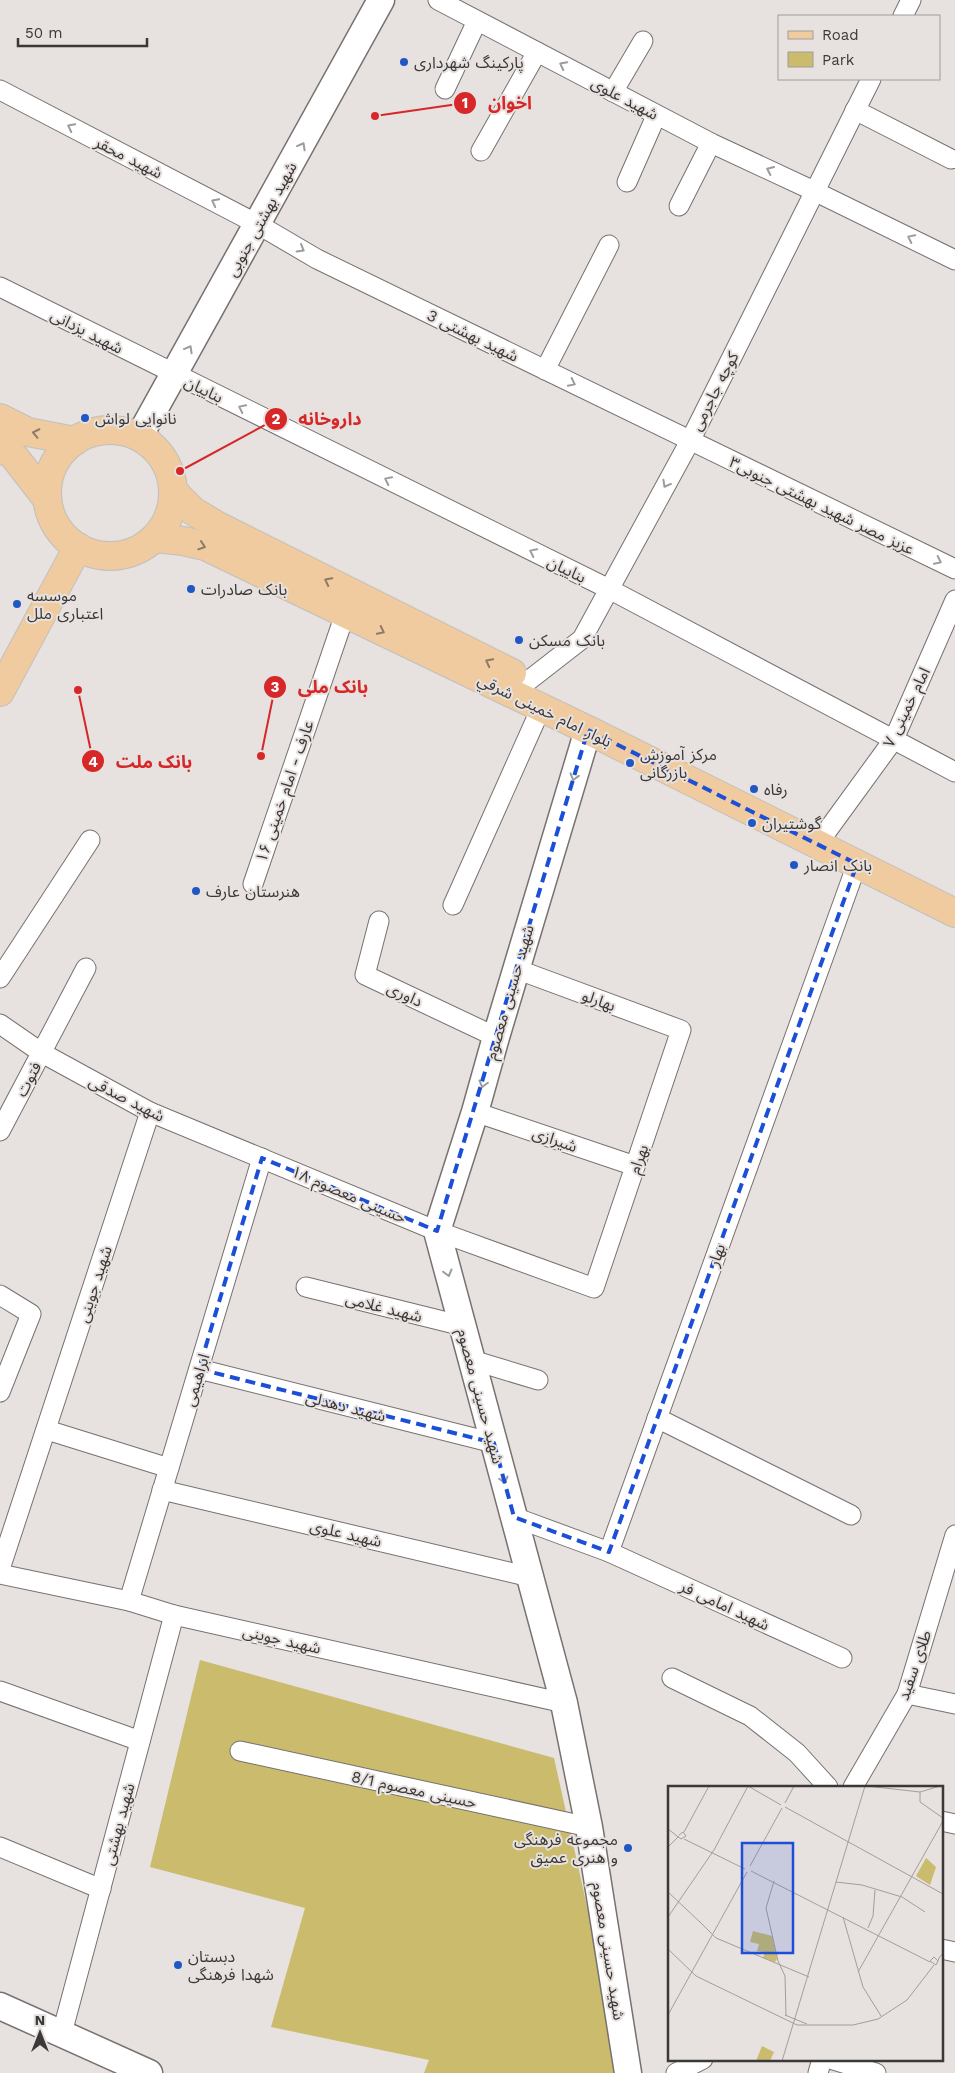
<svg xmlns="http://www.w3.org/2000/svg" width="955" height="2073" viewBox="0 0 955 2073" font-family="'Work Sans','Noto Sans Arabic',sans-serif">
  <rect width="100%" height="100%" fill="#e7e1df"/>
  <polygon fill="#cabb6d" points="200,1660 554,1758 624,2073 424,2073 429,2060 271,2027 305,1908 150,1867"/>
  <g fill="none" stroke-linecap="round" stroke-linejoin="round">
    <defs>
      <g id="minor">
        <polyline points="438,0 711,143 814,191 955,260"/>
        <polyline points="903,16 911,0"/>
        <polyline points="445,89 477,21"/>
        <polyline points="0,90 259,225 317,259 955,569"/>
        <polyline points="613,92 643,41"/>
        <polyline points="855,110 951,159"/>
        <polyline points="481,151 537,52"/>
        <polyline points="627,182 656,116"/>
        <polyline points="679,206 711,143"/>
        <polyline points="0,287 609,589 955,772"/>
        <polyline points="545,370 609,245"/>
        <polyline points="528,681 582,639 690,441 871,79"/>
        <polyline points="827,831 894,739 955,600"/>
        <polyline points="253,884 345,614"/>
        <polyline points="453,905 541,708"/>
        <polyline points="379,921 365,975 496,1037"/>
        <polyline points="0,978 90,840"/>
        <polyline points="0,1024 42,1053 150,1112 437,1231 594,1288 681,1030 516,969"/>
        <polyline points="475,1112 635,1166"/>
        <polyline points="0,1131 86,968"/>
        <polyline points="306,1287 463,1326"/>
        <polyline points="0,1295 31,1314 0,1392"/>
        <polyline points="472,1360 538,1380"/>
        <polyline points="199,1369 494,1443"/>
        <polyline points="657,1418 851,1515"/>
        <polyline points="47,1430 169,1468"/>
        <polyline points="162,1490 530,1577"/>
        <polyline points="514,1517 609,1552 857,864"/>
        <polyline points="609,1552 842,1658"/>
        <polyline points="0,1569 150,1112"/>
        <polyline points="0,1574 129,1601 174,1615 564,1703"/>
        <polyline points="129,1601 262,1158"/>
        <polyline points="672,1678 750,1716 797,1753 828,1787"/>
        <polyline points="0,1691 140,1741"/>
        <polyline points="907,1694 955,1704"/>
        <polyline points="240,1751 589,1827"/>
        <polyline points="853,1787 907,1694 955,1535"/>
        <polyline points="941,1821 955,1824"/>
        <polyline points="0,1847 101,1889"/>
        <polyline points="941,1949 955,1952"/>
        <polyline points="62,2033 174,1615"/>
        <polyline points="830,2059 876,2073"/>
        <polyline points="676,2073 703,2059"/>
        <polyline points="818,2073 822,2059"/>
      </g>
      <g id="secondary">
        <polyline points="139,437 381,0"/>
        <polyline points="588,730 496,1037 475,1112 437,1231 564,1703 589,1827 628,2073"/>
        <polyline points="0,2006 149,2073"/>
      </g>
      <g id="primary">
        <polyline points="0,418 28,432 75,441"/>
        <circle cx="110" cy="493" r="63"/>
        <polyline points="0,448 13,455 47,499"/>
        <polyline points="173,491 193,511 218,526 512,673"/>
        <polyline points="155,538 183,541 205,546 588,730 955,913"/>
        <polyline points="0,692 78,547"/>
      </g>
    </defs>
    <use href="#minor" stroke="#77716f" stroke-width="21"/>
    <use href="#secondary" stroke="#77716f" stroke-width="29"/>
    <use href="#primary" stroke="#c0c0bf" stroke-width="30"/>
    <use href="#minor" stroke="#fff" stroke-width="19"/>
    <use href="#secondary" stroke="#fff" stroke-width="26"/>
    <use href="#primary" stroke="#efcb9f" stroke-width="28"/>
  </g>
  <defs><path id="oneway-chevron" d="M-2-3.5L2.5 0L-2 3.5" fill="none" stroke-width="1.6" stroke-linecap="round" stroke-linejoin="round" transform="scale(1.25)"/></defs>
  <g stroke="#9d9c9c">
    <use href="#oneway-chevron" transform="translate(563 65) rotate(-153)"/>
    <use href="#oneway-chevron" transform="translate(71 127) rotate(-153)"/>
    <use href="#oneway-chevron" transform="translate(302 146) rotate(-61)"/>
    <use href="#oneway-chevron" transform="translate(770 170) rotate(-155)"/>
    <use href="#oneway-chevron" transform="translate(215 202) rotate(-153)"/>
    <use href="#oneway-chevron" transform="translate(911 238) rotate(-154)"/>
    <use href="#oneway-chevron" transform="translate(301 249) rotate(30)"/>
    <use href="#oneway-chevron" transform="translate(189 349) rotate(-61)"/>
    <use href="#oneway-chevron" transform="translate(572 383) rotate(26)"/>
    <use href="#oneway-chevron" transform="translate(242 408) rotate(-154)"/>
    <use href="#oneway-chevron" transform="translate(388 480) rotate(-154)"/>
    <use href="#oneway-chevron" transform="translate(666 484) rotate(119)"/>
    <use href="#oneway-chevron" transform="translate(533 552) rotate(-154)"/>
    <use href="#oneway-chevron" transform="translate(938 561) rotate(26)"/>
    <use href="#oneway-chevron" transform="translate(574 777) rotate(107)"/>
    <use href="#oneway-chevron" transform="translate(483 1084) rotate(105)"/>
    <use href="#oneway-chevron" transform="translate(448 1273) rotate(75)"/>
    <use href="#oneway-chevron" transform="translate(504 1480) rotate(75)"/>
  </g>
  <g stroke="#8c7b66">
    <use href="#oneway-chevron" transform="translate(36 433) rotate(-168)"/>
    <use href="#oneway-chevron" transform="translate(202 546) rotate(18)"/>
    <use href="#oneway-chevron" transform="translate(328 581) rotate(-153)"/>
    <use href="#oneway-chevron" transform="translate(381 631) rotate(26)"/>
    <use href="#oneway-chevron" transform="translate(489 662) rotate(-153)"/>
  </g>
  <path fill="none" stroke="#1d4ed8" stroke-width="4" stroke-dasharray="10 6" stroke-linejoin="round" d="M 588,730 L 857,864 L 609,1552 L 514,1517 L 494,1443 L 199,1369 L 262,1158 L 437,1231 Z"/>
  <g fill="#2057c4" stroke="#e7e1df" stroke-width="2">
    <circle cx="404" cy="62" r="5"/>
    <circle cx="85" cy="418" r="5"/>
    <circle cx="191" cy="589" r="5"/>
    <circle cx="17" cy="604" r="5"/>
    <circle cx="519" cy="640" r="5"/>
    <circle cx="630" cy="763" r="5"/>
    <circle cx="754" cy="789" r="5"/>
    <circle cx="752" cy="823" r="5"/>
    <circle cx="794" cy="865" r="5"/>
    <circle cx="196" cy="891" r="5"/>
    <circle cx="628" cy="1848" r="5"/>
    <circle cx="178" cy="1965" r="5"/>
  </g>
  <g text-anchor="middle" stroke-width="4" stroke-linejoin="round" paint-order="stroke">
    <g font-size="16" fill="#3b3938" stroke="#e7e1df" text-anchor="start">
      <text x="414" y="68">پارکینگ شهرداری</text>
      <text x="95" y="424">نانوایی لواش</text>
      <text x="201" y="595">بانک صادرات</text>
      <text x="27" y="601">موسسه<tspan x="27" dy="18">اعتباری ملل</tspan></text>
      <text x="529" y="646">بانک مسکن</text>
      <text x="640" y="760">مرکز آموزش<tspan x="640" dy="18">بازرگانی</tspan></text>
      <text x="764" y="795">رفاه</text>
      <text x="762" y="829">گوشتیران</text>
      <text x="804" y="871">بانک انصار</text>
      <text x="206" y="897">هنرستان عارف</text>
      <text x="618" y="1845" text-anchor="end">مجموعه فرهنگی<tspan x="618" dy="18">و هنری عمیق</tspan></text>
      <text x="188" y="1962">دبستان<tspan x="188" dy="18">شهدا فرهنگی</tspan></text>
    </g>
    <g font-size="16" fill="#3b3938" stroke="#e7e1df">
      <text transform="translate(625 98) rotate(28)" y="6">شهید علوی</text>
      <text transform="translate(129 157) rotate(27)" y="6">شهید محقر</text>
      <text transform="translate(261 219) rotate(-61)" y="6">شهید بهشتی جنوبی</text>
      <text transform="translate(87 331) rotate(27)" y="6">شهید یزدانی</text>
      <text transform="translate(473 335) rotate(26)" y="6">شهید بهشتی 3</text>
      <text transform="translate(204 389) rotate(26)" y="6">بناییان</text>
      <text transform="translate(714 391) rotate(-63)" y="6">کوچه جاجرمی</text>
      <text transform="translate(822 505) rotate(26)" y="6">عزیز مصر شهید بهشتی جنوبی۳</text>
      <text transform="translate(567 569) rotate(26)" y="6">بناییان</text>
      <text transform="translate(906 707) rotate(-64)" y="6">امام خمینی ۷</text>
      <text transform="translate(545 710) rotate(26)" y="6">بلوار امام خمینی شرقي</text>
      <text transform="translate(284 791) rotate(-71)" y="6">عارف - امام خمینی ۱۶</text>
      <text transform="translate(509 992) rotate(-74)" y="6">شهید حسینی معصوم</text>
      <text transform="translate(405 994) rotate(25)" y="6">داوری</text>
      <text transform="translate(599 1000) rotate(20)" y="6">بهارلو</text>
      <text transform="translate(28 1079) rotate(-62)" y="6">فتوت</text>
      <text transform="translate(127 1098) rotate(27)" y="6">شهید صدقی</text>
      <text transform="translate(555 1139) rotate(19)" y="6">شیرازی</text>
      <text transform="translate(638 1159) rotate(-71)" y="6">بهرام</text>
      <text transform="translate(349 1194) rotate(23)" y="6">حسینی معصوم ۱۸</text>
      <text transform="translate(716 1255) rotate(-70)" y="6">بهار</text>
      <text transform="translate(94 1284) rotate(-72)" y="6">شهید جوینی</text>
      <text transform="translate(384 1307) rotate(14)" y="6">شهید غلامی</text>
      <text transform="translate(196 1380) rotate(-73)" y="6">ابراهیمی</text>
      <text transform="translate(481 1396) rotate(75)" y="6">شهید حسینی معصوم</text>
      <text transform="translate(346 1406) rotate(14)" y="6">شهید دهدلی</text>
      <text transform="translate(346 1533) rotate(13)" y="6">شهید علوی</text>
      <text transform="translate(725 1605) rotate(25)" y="6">شهید امامی فر</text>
      <text transform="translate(282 1639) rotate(13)" y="6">شهید جوینی</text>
      <text transform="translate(914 1665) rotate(-71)" y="6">طلای سفید</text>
      <text transform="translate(414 1789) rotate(12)" y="6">حسینی معصوم 8/1</text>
      <text transform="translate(118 1824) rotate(-75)" y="6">شهید بهشتی</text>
      <text transform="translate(609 1951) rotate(81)" y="6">شهید حسینی معصوم</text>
    </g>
  </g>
  <g transform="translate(668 1786)">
    <rect width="275" height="275" fill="#e7e1df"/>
    <path d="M 258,72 L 268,81 L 262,99 L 248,90 ZM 85,145 L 104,150 L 109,173 L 107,176 L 95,172 L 97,166 L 89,165 L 91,158 L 82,156 ZM 94,260 L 106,266 L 102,275 L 88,275 Z" fill="#cabb6d"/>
    <path fill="none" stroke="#a29e9c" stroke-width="1" d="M 80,0 L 113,19M 199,0 L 252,6 L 272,0M 252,6 L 252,16 L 275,32M 117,17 L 126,0M 117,21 L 275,108M 0,43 L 13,53 L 18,50 L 15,46 L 11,49M 16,46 L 41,0M 16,53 L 77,83M 0,61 L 11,50M 82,80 L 114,22M 83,85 L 262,176M 106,95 L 98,122 L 110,175 L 117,190 L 118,230M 168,96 L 194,99 L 234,111 L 257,126M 0,106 L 33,137M 0,131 L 46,64 L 80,0M 175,131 L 195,201 L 213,230M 31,135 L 48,152 L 141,191M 200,142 L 205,130 L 207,104M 0,163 L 28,190 L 129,239 L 185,239 L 210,233 L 239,214 L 266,179M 270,175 L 266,171 L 262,175 L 268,179 L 269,177 L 271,172 L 275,167M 190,186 L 275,35M 0,229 L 79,86M 117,229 L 139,238M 114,275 L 197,0"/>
    <path fill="#1d4ed8" fill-opacity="0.15" stroke="#1d4ed8" stroke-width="2.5" d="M 74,57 L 125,57 L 125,167 L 74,167 Z"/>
    <rect width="275" height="275" fill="none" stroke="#3b3938" stroke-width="2.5"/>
  </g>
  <path fill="none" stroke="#d62828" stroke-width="2" d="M375 116L465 103M180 471L276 419M261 756L275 687M78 690L93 761"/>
  <g fill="#d62828" stroke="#e7e1df" stroke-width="2">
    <circle cx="375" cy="116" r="5"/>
    <circle cx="180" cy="471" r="5"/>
    <circle cx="261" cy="756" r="5"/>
    <circle cx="78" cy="690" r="5"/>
    <circle cx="465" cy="103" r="12"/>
    <circle cx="276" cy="419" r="12"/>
    <circle cx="275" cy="687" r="12"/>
    <circle cx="93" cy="761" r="12"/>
  </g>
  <g font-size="15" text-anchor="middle" font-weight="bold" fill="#fff">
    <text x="465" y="108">1</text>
    <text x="276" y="424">2</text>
    <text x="275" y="692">3</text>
    <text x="93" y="767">4</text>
  </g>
  <g font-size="18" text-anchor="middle" font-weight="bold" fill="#d62828" stroke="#e7e1df" stroke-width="4" stroke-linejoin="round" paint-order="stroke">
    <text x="510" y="109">اخوان</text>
    <text x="330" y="425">داروخانه</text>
    <text x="333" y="693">بانک ملی</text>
    <text x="154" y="768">بانک ملت</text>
  </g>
  <rect x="778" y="15" width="162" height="65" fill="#e7e1df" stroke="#a29e9c"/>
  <rect x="788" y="31" width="25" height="8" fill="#efcb9f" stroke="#a29e9c"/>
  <text x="822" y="40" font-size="15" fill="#3b3938">Road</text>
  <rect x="788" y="52" width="25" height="15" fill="#cabb6d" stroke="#a29e9c"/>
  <text x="822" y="65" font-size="15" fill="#3b3938">Park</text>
  <g transform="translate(40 2033)" stroke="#e7e1df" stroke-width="4" paint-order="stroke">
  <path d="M0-4L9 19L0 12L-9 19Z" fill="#3b3938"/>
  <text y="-8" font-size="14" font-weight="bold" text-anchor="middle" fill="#3b3938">N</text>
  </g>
  <path d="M18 38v8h129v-8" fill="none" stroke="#3b3938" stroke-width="2.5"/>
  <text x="25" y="38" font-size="15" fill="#3b3938" stroke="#e7e1df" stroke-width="4" paint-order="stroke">50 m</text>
</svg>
